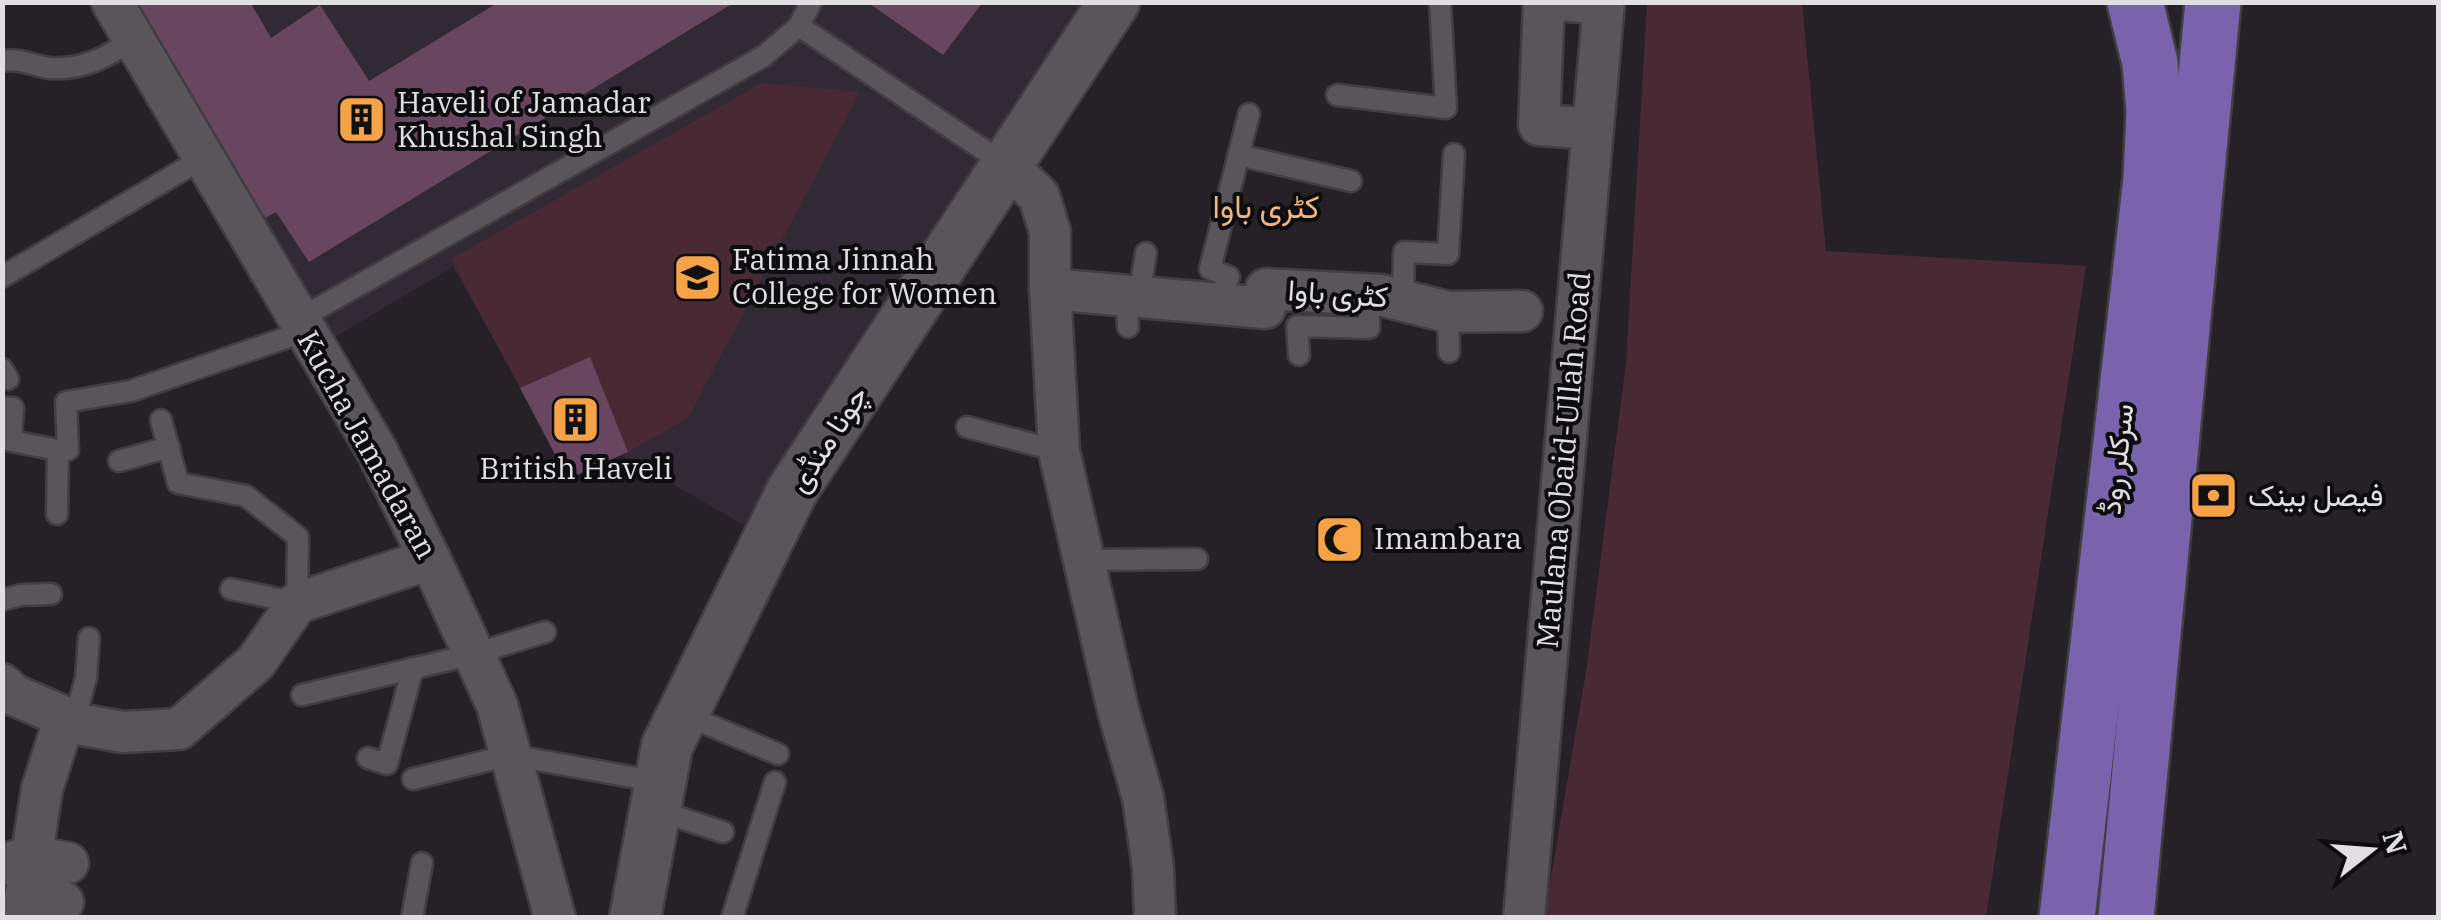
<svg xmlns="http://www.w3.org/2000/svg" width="2441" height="920" viewBox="0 0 2441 920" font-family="'IBM Plex Serif',Vazirmatn,serif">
  <rect width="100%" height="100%" fill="#252126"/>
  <polygon fill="#312a34" points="106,3 1114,3 758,533 621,455 568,479 563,462 453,267 316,348"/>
  <g fill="#492a34">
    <polygon points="1647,3 1802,3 1826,251 2086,266 1986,917 1544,918 1586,672 1626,363"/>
    <polygon points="762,83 860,92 688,418 628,452 590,358 520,388 451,259"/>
  </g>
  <g fill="#69465f">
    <polygon points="112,2 250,2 271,38 320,5 369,81 499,2 735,2 309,262 276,212 246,229"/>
    <polygon points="867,2 983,2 943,55"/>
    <polygon points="590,357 628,452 568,479 520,388"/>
  </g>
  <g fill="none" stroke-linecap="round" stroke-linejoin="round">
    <defs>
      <g id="service">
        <polyline points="1544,9 1594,13"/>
        <polyline points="799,26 1006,165"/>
        <path d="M 2,61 C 20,58 33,66 50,68 C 83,70 108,57 133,39"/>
        <polyline points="1337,95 1446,108 1440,2"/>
        <polyline points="1239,155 1351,181"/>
        <polyline points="2,277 203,158"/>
        <polyline points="1126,295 1128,327"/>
        <polyline points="1139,296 1146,253"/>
        <polyline points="1403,299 1404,252 1448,254 1454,154"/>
        <polyline points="1217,304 1229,277 1210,269 1249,114"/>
        <polyline points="1448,312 1449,352"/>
        <polyline points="299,319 764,56 799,26 811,2"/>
        <polyline points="1299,355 1297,326 1369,328 1369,295"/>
        <polyline points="2,369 8,379"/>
        <polyline points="2,407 13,408 11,441 58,450"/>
        <polyline points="161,420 178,483 246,496 298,537 297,603 231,589"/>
        <polyline points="967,427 1059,451"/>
        <polyline points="119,461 169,447"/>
        <polyline points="57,514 58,450 68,450 66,402 131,391 306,331"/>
        <polyline points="1083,560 1197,559"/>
        <polyline points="2,600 21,595 51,594"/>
        <polyline points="302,695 474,654 545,632"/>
        <polyline points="683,714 778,754"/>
        <polyline points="74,721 86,678 89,638"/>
        <polyline points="368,758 387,764 413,668"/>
        <polyline points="413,779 510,755 659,782"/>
        <polyline points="656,810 723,832"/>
        <polyline points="412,918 422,863"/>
        <polyline points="732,918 775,782"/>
      </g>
      <g id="minor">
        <polyline points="112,2 377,451 439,578 497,705 555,918"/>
        <polyline points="1544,2 1539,125 1583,128"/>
        <polyline points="1008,166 1039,196 1050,232 1050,289 1059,451 1118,710 1143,798 1153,868 1155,918"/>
        <polyline points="1050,289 1265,308 1266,289 1380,295 1448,312 1522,311"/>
        <polyline points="2,684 14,695 83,725 123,732 179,729 256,662 297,603 430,559"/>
        <polyline points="6,864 31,856 68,863"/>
        <polyline points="26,894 63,902"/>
        <polyline points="22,918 42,789 65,717"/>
        <polyline points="1524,918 1604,2"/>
      </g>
      <polyline id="tertiary" points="635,918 667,746 792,491 1114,2"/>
      <g id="primary">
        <polyline points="2067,918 2151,179 2154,111 2150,63 2135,2"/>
        <polyline points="2126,918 2213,2"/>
      </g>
    </defs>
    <use href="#service" stroke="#413e42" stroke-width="25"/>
    <use href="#minor" stroke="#413e42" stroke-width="45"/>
    <use href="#tertiary" stroke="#413e42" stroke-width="55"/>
    <use href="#primary" stroke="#413e42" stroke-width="60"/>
    <use href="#service" stroke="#59555b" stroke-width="20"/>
    <use href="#minor" stroke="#59555b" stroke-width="40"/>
    <use href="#tertiary" stroke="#59555b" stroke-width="50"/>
    <use href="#primary" stroke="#7a63ad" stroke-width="55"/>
  </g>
  <defs>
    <symbol id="building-square" viewBox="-11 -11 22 22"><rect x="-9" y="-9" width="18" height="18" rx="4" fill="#f5a346" stroke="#0d0c0e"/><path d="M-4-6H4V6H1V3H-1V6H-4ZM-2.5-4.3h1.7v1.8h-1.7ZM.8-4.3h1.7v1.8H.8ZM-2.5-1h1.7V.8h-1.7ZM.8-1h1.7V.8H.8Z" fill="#111"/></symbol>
    <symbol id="university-square" viewBox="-11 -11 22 22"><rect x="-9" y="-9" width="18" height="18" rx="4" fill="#f5a346" stroke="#0d0c0e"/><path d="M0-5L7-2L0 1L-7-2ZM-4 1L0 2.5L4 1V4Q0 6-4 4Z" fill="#111"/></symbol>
    <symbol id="bank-square" viewBox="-11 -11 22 22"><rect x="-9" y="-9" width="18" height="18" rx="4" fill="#f5a346" stroke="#0d0c0e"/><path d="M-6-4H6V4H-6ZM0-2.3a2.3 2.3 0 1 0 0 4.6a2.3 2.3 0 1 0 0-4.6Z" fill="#111"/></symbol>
    <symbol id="mosque-square" viewBox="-11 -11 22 22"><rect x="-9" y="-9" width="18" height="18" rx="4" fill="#f5a346" stroke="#0d0c0e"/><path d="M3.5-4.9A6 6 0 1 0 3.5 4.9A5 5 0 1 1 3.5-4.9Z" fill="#111"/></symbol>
  </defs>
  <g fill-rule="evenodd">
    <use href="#building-square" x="334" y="92" width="55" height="55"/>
    <use href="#university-square" x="670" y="250" width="55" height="55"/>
    <use href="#building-square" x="548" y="392" width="55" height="55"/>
    <use href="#bank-square" x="2186" y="468" width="55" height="55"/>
    <use href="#mosque-square" x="1312" y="512" width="55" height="55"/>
  </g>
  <g text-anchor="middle" stroke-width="8" stroke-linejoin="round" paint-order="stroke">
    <g font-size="30" fill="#e1dfe2" stroke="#0d0c0e" text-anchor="start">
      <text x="397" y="113">Haveli of Jamadar<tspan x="397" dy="34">Khushal Singh</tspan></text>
      <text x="732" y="270">Fatima Jinnah<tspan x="732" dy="34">College for Women</tspan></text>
      <text x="576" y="479" text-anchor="middle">British Haveli</text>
      <text x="2248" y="506">فیصل بینک</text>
      <text x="1374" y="549">Imambara</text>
    </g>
    <g font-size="30" fill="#e1dfe2" stroke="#0d0c0e">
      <text transform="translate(1338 294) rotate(4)" y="10">کٹری باوا</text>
      <text transform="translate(828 439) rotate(-57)" y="10">چونا منڈی</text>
      <text transform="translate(367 445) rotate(61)" y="10">Kucha Jamadaran</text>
      <text transform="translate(2117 459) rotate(-83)" y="10">سرکلر روڈ</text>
      <text transform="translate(1564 460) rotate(-85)" y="10">Maulana Obaid-Ullah Road</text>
    </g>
    <g font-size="32" fill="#f0b67c" stroke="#0d0c0e">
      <text x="1266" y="218">کٹری باوا</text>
    </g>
  </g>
  <rect width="2441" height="920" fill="none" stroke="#e1dfe2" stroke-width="10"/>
  <g transform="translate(2371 850) rotate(73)" stroke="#0d0c0e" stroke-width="8" paint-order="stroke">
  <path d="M0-8L18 38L0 25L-18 38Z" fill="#e1dfe2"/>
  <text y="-15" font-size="28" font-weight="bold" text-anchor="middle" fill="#e1dfe2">N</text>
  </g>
</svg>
